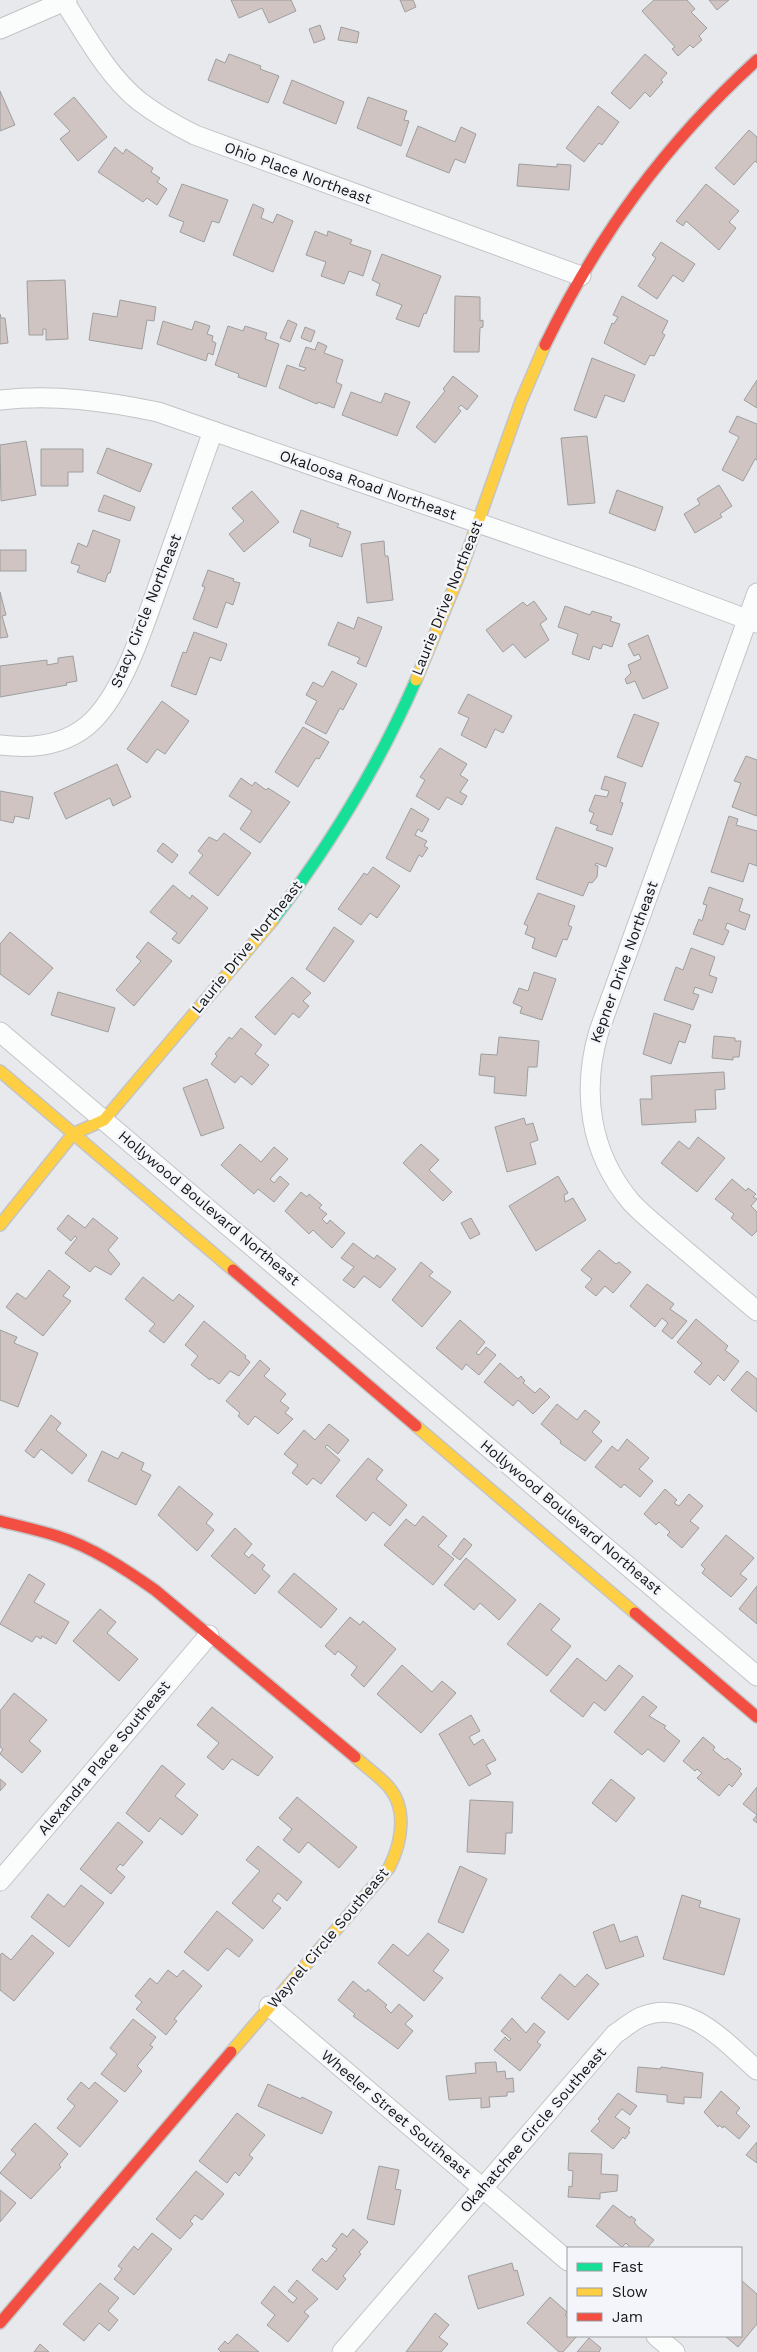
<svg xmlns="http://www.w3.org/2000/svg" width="757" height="2352" viewBox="0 0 757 2352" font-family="'Work Sans',sans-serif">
  <rect width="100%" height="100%" fill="#e7e9ec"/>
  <g fill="#cfc4c2" stroke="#9e9e9f">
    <polygon points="231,0 291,0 296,11 269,23 262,8 239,18"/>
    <polygon points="400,0 413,0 416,7 405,12"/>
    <polygon points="654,0 687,0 695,9 691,12 707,28 699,36 702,40 693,48 690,45 678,56 672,49 675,47 642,11"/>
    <polygon points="709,0 729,0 717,10"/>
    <polygon points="320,25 325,39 314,43 309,29"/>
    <polygon points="341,27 359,32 357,43 338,40"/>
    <polygon points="229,54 261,66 260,69 279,76 268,103 208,80 216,59 225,63"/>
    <polygon points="645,54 667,73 661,80 663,82 650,97 645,92 630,109 611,93"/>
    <polygon points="292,80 344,102 336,124 283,103"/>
    <polygon points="0,91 15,125 0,131"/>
    <polygon points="74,97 107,137 78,161 60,139 70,131 54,114"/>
    <polygon points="368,97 407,111 404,120 409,121 401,146 357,128"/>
    <polygon points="598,106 619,122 602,145 599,143 584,162 566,148"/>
    <polygon points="418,126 455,142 461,127 476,134 465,163 455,159 449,173 406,156"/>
    <polygon points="749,130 757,137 757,163 755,161 734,185 715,168"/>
    <polygon points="115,147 123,154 126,149 153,168 151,172 160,178 157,182 167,189 157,205 147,198 143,202 98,172"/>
    <polygon points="519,164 557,167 557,164 571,165 569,190 517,186"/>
    <polygon points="182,184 228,200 219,223 212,221 204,242 180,232 184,222 169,216"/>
    <polygon points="706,184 739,211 729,222 736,228 719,250 686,221 683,226 676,221"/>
    <polygon points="253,204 264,209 261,218 273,223 277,214 293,221 273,272 233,255"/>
    <polygon points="315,231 327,236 328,231 352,240 350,244 371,251 363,276 349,271 344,284 321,276 326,262 306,255"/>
    <polygon points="661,242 695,264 683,282 673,275 657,299 638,286 656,258 652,255"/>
    <polygon points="382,254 441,276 426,314 424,313 419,327 396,319 402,305 376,295 380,284 372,280"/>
    <polygon points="65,280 68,339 46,340 46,329 43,329 43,335 29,335 27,281"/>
    <polygon points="455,296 480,297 480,321 483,320 483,327 480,328 479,352 454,352"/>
    <polygon points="622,296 668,321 662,333 665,335 654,356 650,355 645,365 604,343 612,323 614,324 618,317 613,315"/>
    <polygon points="120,300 156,307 154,321 147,320 142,349 89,340 93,313 117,317"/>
    <polygon points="0,314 1,318 5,318 8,343 0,344"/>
    <polygon points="288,320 297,324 290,342 280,338"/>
    <polygon points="163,321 192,330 195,321 210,326 207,334 213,336 212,341 216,343 213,355 208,353 206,361 157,344"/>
    <polygon points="228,326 243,331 245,326 267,333 265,339 279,344 266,387 238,377 239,374 215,365"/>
    <polygon points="305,327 315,331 311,342 301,338"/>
    <polygon points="318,342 327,346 324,353 343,360 336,382 342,385 334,408 318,402 317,404 279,388 287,365 304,371 306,368 299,366 306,347 315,350"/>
    <polygon points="592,358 635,375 624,402 605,395 596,418 574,410"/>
    <polygon points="453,376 478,396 467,410 461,405 458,408 461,411 435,443 416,427 445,391 443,389"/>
    <polygon points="757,380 757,408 744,400"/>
    <polygon points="351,392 381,403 385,393 410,402 397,436 342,415"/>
    <polygon points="737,416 757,424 757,460 755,459 743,481 722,470 739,437 729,432"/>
    <polygon points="587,436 595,503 568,505 561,438"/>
    <polygon points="26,441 36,495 1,501 0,445"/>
    <polygon points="107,448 152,464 140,492 97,473"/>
    <polygon points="41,449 83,449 83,472 68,472 68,486 41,486"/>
    <polygon points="719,485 732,506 720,514 722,517 695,533 684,514 700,504 697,499"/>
    <polygon points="617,490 663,507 655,531 609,513"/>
    <polygon points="252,491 279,522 244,552 229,534 244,521 232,508"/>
    <polygon points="104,495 135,507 130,521 98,511"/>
    <polygon points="301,510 339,524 337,527 351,532 342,557 309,546 311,539 293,532"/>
    <polygon points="93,530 120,540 110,573 108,573 105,582 77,572 80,566 71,563 78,543 87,547"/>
    <polygon points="384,541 385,556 388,556 393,600 367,603 361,544"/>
    <rect x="0" y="550" width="26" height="21"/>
    <polygon points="208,570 234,579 233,581 240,583 233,605 226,602 217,628 193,619 205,587 202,586"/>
    <polygon points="0,592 6,615 2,616 8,637 0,638"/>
    <polygon points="534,601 547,619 540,624 549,640 525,658 513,644 503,652 486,630 523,602 527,606"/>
    <polygon points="565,606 590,615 592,611 612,617 610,621 620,624 612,647 603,644 601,649 593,646 589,660 572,654 578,634 558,627"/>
    <polygon points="358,617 382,627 366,667 357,663 360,658 328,645 338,622 354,629"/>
    <polygon points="194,632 227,644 221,661 210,657 196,695 171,686 183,652 186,653"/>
    <polygon points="648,635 668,688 643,699 635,681 627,684 625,679 631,673 628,665 641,659 639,654 634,656 628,644"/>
    <polygon points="73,656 77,681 66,683 67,685 0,697 0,666 47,660 47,665 58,663 58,658"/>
    <polygon points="332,671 357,684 343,710 340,708 326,734 305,723 317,701 306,695 313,682 323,687"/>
    <polygon points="468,694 512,716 503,733 495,729 486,748 461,735 469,718 458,713"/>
    <polygon points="162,701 189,721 165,754 157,749 147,763 127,749"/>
    <polygon points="634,714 659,723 642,767 617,757"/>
    <polygon points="303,727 329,742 319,759 316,758 298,787 275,772"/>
    <polygon points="440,748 467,764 460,775 468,780 460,792 467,796 462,805 447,797 439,810 416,796 425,780 420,777"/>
    <polygon points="746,756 757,760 757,816 732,807 741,783 734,781"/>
    <polygon points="117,764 131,797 113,806 110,798 66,819 54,793"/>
    <polygon points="605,776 626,783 620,802 623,803 612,835 596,830 598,826 590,823 594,813 589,811 595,795 607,797 609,791 601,789"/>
    <polygon points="241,778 252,786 255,782 266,790 268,788 290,802 260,843 240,829 252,811 229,796"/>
    <polygon points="0,791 33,797 29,819 15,816 13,823 0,820"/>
    <polygon points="411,808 429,819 422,832 418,829 415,835 427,841 424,846 428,848 422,857 419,855 410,872 386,858"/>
    <polygon points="729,816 738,819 736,825 757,831 757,866 749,863 743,882 711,872"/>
    <polygon points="556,827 613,848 606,867 596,863 595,865 598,866 597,877 592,883 589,882 583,896 536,879"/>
    <polygon points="224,833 251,853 218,896 189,873 203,855 198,851 209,837 217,841"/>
    <polygon points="163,843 178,855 172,863 157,851"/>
    <polygon points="373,867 400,886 377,918 370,913 361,925 338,909 364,873 367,875"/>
    <polygon points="173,885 190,899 192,895 208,908 179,944 172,939 177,933 150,912"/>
    <polygon points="709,887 743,899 739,911 750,915 745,930 727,923 725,929 729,931 723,945 693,934 699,919 702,921 707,905 703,904"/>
    <polygon points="538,893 575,906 568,925 572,927 567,940 563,939 556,957 532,948 535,938 525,934 528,926 524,924"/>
    <polygon points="334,927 354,941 324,982 306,969"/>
    <polygon points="10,932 53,968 29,995 0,974 0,944"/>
    <polygon points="148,942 172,961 134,1006 116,990 141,961 136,957"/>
    <polygon points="691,948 715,957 709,975 717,978 712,993 695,987 693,993 699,995 693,1010 664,1000 676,967 683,970"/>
    <polygon points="534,972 556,979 542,1020 520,1013 522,1007 513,1003 519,988 528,991"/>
    <polygon points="292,977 311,993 303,1001 309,1006 299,1018 293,1013 275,1035 255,1017"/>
    <polygon points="58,992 115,1008 108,1032 51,1015"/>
    <polygon points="654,1013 691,1025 685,1043 679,1041 671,1064 643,1054"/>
    <polygon points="241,1028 262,1045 255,1054 269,1065 252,1085 241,1076 235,1083 211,1064 217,1056 215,1054 229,1037 232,1039"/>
    <polygon points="714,1036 735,1038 735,1041 741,1041 739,1057 733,1057 733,1060 712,1058"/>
    <polygon points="499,1037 539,1041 537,1067 528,1067 526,1096 494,1093 495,1077 479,1075 481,1054 497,1055"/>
    <polygon points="724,1072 725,1089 715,1090 716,1109 695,1110 696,1122 642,1125 640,1099 652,1099 651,1076"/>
    <polygon points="207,1079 224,1128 201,1136 183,1088"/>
    <polygon points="524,1118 526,1125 533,1123 538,1140 530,1143 536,1164 507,1172 495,1127"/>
    <polygon points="698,1137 725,1158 697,1192 661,1163 679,1141 689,1149"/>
    <polygon points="240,1144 261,1162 274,1147 288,1159 270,1179 274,1183 280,1176 289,1184 274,1202 258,1189 254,1194 221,1165"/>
    <polygon points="421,1144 439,1160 429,1170 452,1192 443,1201 403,1163"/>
    <polygon points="558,1176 568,1193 564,1195 565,1202 573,1198 586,1220 536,1251 509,1206"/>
    <polygon points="732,1179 746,1191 748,1188 756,1194 753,1197 757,1199 751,1206 757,1212 757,1231 752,1236 731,1218 734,1214 715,1199"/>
    <polygon points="301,1192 307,1197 309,1194 322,1205 319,1208 327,1214 322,1219 327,1224 330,1220 345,1233 332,1248 313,1230 309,1234 285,1211"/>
    <polygon points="68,1215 85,1228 93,1218 118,1238 108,1250 120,1264 111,1275 95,1266 90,1272 65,1253 77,1238 75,1236 71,1241 57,1229"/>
    <polygon points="471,1218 480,1234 470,1239 461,1223"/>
    <polygon points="353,1243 374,1259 377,1255 396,1269 380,1288 364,1276 354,1288 343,1280 354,1267 341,1258"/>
    <polygon points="599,1250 616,1264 619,1262 631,1272 613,1293 605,1286 596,1296 585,1287 592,1279 581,1270"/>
    <polygon points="421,1262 433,1272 429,1276 451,1292 422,1327 392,1300"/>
    <polygon points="49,1270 70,1287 63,1296 71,1301 43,1336 6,1307 17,1293 26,1299"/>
    <polygon points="143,1277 173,1301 179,1294 194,1306 164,1343 149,1331 155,1324 125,1299"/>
    <polygon points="647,1284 674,1304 670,1309 687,1321 672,1339 662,1331 668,1323 662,1318 655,1327 630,1306"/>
    <polygon points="696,1319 728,1346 725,1350 739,1361 724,1381 718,1375 710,1385 694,1372 702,1363 677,1342"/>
    <polygon points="460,1320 485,1342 476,1353 479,1355 486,1347 496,1355 479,1375 466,1364 462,1370 436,1348"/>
    <polygon points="204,1321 246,1356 245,1358 250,1362 239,1376 230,1371 219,1384 211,1378 210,1380 191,1365 198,1356 185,1345"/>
    <polygon points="0,1330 17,1337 14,1343 38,1353 18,1407 0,1400"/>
    <polygon points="260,1360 270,1369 264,1376 286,1394 280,1401 289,1408 285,1413 293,1419 278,1434 255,1416 248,1425 238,1416 240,1413 226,1401"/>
    <polygon points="500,1363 518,1379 521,1376 525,1381 523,1383 535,1393 540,1388 550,1397 533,1414 518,1400 513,1406 484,1382"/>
    <polygon points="747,1371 757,1379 757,1412 731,1390"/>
    <polygon points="557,1404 577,1420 585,1410 600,1422 592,1432 602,1441 585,1461 560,1443 561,1441 541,1424"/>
    <polygon points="51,1415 61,1423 56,1430 87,1455 72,1474 41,1449 34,1458 25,1451"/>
    <polygon points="329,1424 349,1440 338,1454 327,1445 325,1447 340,1460 321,1484 313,1478 307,1485 292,1473 298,1465 284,1454 304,1430 315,1440"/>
    <polygon points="627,1439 649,1458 639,1469 653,1481 640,1497 624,1484 621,1488 595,1467 612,1446 618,1451"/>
    <polygon points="102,1451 118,1459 122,1452 144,1463 141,1470 151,1475 136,1505 88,1481"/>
    <polygon points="368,1458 383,1470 376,1479 407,1505 390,1526 373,1512 366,1521 336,1496"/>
    <polygon points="179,1486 213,1514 206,1523 214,1530 197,1551 158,1515"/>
    <polygon points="665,1489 677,1500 674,1503 679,1506 689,1494 703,1506 690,1521 699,1528 682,1548 667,1535 670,1532 659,1522 656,1525 644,1514"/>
    <polygon points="423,1516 447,1536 438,1546 454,1559 433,1585 384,1545 406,1519 415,1526"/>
    <polygon points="235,1528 252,1544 244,1554 249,1558 252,1554 265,1565 262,1569 270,1576 255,1594 211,1556"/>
    <polygon points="726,1535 754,1558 740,1574 747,1579 731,1597 702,1573 705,1569 701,1565"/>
    <polygon points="464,1538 472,1545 460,1560 452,1554"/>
    <polygon points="466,1558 516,1600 499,1620 480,1603 474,1610 444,1585"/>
    <polygon points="294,1573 337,1609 321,1628 278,1592"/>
    <polygon points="29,1574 45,1584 34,1602 69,1622 56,1644 42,1636 41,1639 36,1636 32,1642 0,1624"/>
    <polygon points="757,1586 757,1624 739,1609"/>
    <polygon points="540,1603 560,1619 551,1630 571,1646 547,1676 507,1644"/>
    <polygon points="100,1609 116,1622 107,1633 138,1659 119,1681 73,1641"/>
    <polygon points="350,1617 360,1625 363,1621 396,1649 364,1687 351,1675 357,1667 338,1651 335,1655 325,1646"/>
    <polygon points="577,1658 606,1681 619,1665 633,1676 605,1711 594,1702 583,1717 550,1691"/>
    <polygon points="402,1665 432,1692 442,1681 456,1693 421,1733 377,1694"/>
    <polygon points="14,1693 47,1720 29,1741 41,1751 22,1773 0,1754 3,1749 0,1747 0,1711"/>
    <polygon points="643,1696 657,1707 649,1716 666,1726 664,1728 680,1741 664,1762 648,1749 642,1755 614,1732"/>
    <polygon points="212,1707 273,1757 258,1776 232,1759 223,1770 207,1757 219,1743 197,1725"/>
    <polygon points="471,1715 480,1731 469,1737 474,1745 483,1739 496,1760 486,1765 491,1774 469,1786 439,1734"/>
    <polygon points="703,1737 715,1747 713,1750 725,1760 727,1758 741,1769 739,1771 742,1774 732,1787 729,1784 719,1796 697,1778 702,1773 697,1769 695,1771 683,1761"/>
    <polygon points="162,1765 185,1784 175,1796 198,1815 182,1835 160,1818 149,1832 126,1813"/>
    <polygon points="0,1779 6,1784 0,1791"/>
    <polygon points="611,1779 635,1798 616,1822 592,1803"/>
    <polygon points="757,1787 757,1823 753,1820 757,1815 743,1804"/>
    <polygon points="297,1797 357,1847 339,1868 308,1842 299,1853 283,1840 292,1829 279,1818"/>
    <polygon points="470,1800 513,1802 512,1833 506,1833 505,1854 467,1852"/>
    <polygon points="118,1822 143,1842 123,1866 120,1864 116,1869 125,1877 111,1894 80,1869"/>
    <polygon points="258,1846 302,1882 287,1901 278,1893 272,1901 281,1908 263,1929 232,1903 260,1871 246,1860"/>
    <polygon points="460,1866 487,1879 463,1933 438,1922"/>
    <polygon points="81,1885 104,1903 69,1947 31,1917 48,1894 64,1907"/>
    <polygon points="682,1895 701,1901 699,1907 740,1919 724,1975 663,1959"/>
    <polygon points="217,1911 253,1940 239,1957 227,1948 208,1971 184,1952"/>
    <polygon points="614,1924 620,1942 637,1936 644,1956 606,1969 593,1932"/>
    <polygon points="428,1933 449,1950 433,1971 443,1978 424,2001 378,1963 393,1944 408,1956"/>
    <polygon points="32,1935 54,1953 14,2001 0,1990 0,1955 2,1953 11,1960"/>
    <polygon points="168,1970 177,1977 183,1970 202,1986 174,2019 177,2021 166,2035 136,2009 142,2002 135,1996 150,1978 157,1984"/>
    <polygon points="560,1974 575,1987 587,1974 599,1984 568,2020 541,1998"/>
    <polygon points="353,1981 366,1992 368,1989 387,2005 385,2007 391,2013 399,2004 413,2016 405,2024 413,2031 398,2049 353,2016 355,2014 338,2000"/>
    <polygon points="512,2018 526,2033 534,2023 545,2032 537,2042 541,2045 520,2071 494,2050 505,2037 509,2041 511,2039 501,2031"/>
    <polygon points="133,2019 156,2037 150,2045 153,2047 137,2066 142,2071 125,2092 101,2074 117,2054 110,2048"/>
    <polygon points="496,2062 497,2072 505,2071 506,2079 513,2078 514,2092 507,2092 507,2096 489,2097 490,2107 481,2108 481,2098 449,2100 446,2076 476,2073 475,2063"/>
    <polygon points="638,2067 661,2069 661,2067 703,2073 701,2098 684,2097 684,2104 667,2102 667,2095 636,2092"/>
    <polygon points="81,2082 89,2089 95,2082 118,2101 80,2147 57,2128 75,2106 67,2099"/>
    <polygon points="268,2084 301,2099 302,2097 332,2112 322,2134 258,2106"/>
    <polygon points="721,2091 740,2108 736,2113 750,2126 739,2139 724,2126 723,2128 719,2125 718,2127 704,2112"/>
    <polygon points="618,2093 637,2106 630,2115 622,2109 615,2117 630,2128 628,2131 630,2132 625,2139 623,2137 613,2149 591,2131 600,2121 598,2119"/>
    <polygon points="237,2113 265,2135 249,2155 253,2158 239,2176 235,2172 227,2183 199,2161"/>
    <polygon points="35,2123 68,2154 59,2165 61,2167 31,2199 0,2173 16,2154 11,2150"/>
    <polygon points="757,2142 757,2163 746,2155"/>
    <polygon points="569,2153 602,2154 601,2174 618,2175 617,2191 600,2193 600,2199 568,2197 569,2186 572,2187 573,2171 568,2170"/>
    <polygon points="379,2166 399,2170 395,2189 401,2190 394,2225 367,2219"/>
    <polygon points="196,2171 224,2194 202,2220 195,2215 190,2221 193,2224 180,2239 156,2219"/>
    <polygon points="0,2190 16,2203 0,2222"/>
    <polygon points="613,2205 630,2218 631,2216 636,2220 634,2222 638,2227 654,2240 647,2248 631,2248 626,2243 622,2247 596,2226"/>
    <polygon points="353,2229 368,2242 359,2252 361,2254 343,2276 346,2279 337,2290 312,2270 322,2258 326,2262 337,2249 332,2246 342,2233 347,2237"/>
    <polygon points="152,2233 172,2249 134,2295 114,2279 122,2269 118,2266 134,2246 138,2250"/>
    <polygon points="512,2263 514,2271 517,2270 524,2295 478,2309 468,2276"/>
    <polygon points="297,2280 318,2299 304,2312 309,2316 288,2342 267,2325 275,2315 261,2303 274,2286 293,2303 297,2298 288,2291"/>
    <polygon points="741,2280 757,2294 757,2324 738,2347 725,2336 741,2336"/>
    <polygon points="100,2283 119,2298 108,2311 118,2320 109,2331 99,2323 84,2341 63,2324"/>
    <polygon points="550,2297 567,2312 565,2315 568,2318 568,2336 577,2336 563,2352 559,2352 527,2323"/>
    <polygon points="435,2313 449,2325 439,2337 448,2344 441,2352 406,2352"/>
    <polygon points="237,2334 241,2337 259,2352 221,2352 218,2349 225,2341 228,2344"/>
    <polygon points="589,2338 601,2348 599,2352 577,2352"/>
    <polygon points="40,2344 49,2352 34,2352"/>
  </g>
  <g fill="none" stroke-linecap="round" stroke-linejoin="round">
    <defs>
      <g id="street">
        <path d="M 64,1 C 86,35 107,75 139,101 C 156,114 175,125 195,135 L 581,276"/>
        <polyline points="0,29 67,0"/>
        <path d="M 0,400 C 54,394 105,401 158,412 L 634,577 L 757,623"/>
        <path d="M 757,593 L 599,1031 C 581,1092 590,1153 631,1202 C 647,1219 667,1234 685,1250 C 709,1270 733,1291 757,1311"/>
        <path d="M 0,745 C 30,749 62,746 87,726 C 123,696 145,622 161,578 C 178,529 196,480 213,431"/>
        <polyline points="0,1032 757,1676"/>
        <polyline points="0,1881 209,1635"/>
        <polyline points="269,2006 568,2261"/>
        <polyline points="656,2336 675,2352"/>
        <path d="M 342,2352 L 615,2034 C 623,2029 632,2021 641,2017 C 687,1997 726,2043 757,2070"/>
      </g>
      <path id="fast" d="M 273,920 C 330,845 378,767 416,680"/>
      <g id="slow">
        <polyline points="416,680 460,573 521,401 545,345"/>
        <polyline points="0,1071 233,1270"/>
        <polyline points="0,1225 73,1134 104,1120 273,920"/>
        <polyline points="416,1426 635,1613"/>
        <path d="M 231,2052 L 389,1868 C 402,1842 409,1806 385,1783 C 376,1774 365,1766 355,1757"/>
      </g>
      <g id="jam">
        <path d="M 545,345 C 599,234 666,143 757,60"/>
        <polyline points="233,1270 416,1426"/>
        <path d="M 0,1521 C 19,1526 38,1530 57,1536 C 92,1547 125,1569 155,1590 L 355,1757"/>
        <polyline points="635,1613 757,1717"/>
        <polyline points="0,2323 231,2052"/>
      </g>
    </defs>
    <use href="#street" stroke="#c3c4c6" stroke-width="21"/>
    <use href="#fast" stroke="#c3c4c6" stroke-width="14"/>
    <use href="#slow" stroke="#c3c4c6" stroke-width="14"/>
    <use href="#jam" stroke="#c3c4c6" stroke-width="14"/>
    <use href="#street" stroke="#fbfcfc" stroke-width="19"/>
    <use href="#fast" stroke="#16e098" stroke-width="11"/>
    <use href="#slow" stroke="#ffcf43" stroke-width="11"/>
    <use href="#jam" stroke="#f24e42" stroke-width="11"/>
  </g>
  <g text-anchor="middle" stroke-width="5" stroke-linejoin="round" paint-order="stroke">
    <g font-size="15" fill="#131415" stroke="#f4f5fa">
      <text transform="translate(298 173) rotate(20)" y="5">Ohio Place Northeast</text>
      <text transform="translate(368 485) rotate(19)" y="5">Okaloosa Road Northeast</text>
      <text transform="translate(447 598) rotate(-68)" y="5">Laurie Drive Northeast</text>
      <text transform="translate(146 611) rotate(-68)" y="5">Stacy Circle Northeast</text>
      <text transform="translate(247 947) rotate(-51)" y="5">Laurie Drive Northeast</text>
      <text transform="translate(624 962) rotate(-70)" y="5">Kepner Drive Northeast</text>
      <text transform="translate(209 1208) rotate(40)" y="5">Hollywood Boulevard Northeast</text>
      <text transform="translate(571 1517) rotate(40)" y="5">Hollywood Boulevard Northeast</text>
      <text transform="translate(104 1758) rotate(-50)" y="5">Alexandra Place Southeast</text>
      <text transform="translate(328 1938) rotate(-50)" y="5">Waynel Circle Southeast</text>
      <text transform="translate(396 2114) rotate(40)" y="5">Wheeler Street Southeast</text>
      <text transform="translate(533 2130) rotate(-49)" y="5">Okahatchee Circle Southeast</text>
    </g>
  </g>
  <rect x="567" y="2247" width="175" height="90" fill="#f4f5fa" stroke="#9a9b9e"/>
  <rect x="577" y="2263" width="25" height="8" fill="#16e098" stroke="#9a9b9e"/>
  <text x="612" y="2272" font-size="15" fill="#131415">Fast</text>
  <rect x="577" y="2288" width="25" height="8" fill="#ffcf43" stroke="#9a9b9e"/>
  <text x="612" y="2297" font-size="15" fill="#131415">Slow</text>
  <rect x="577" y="2313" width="25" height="8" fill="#f24e42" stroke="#9a9b9e"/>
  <text x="612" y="2322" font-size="15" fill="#131415">Jam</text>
</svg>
